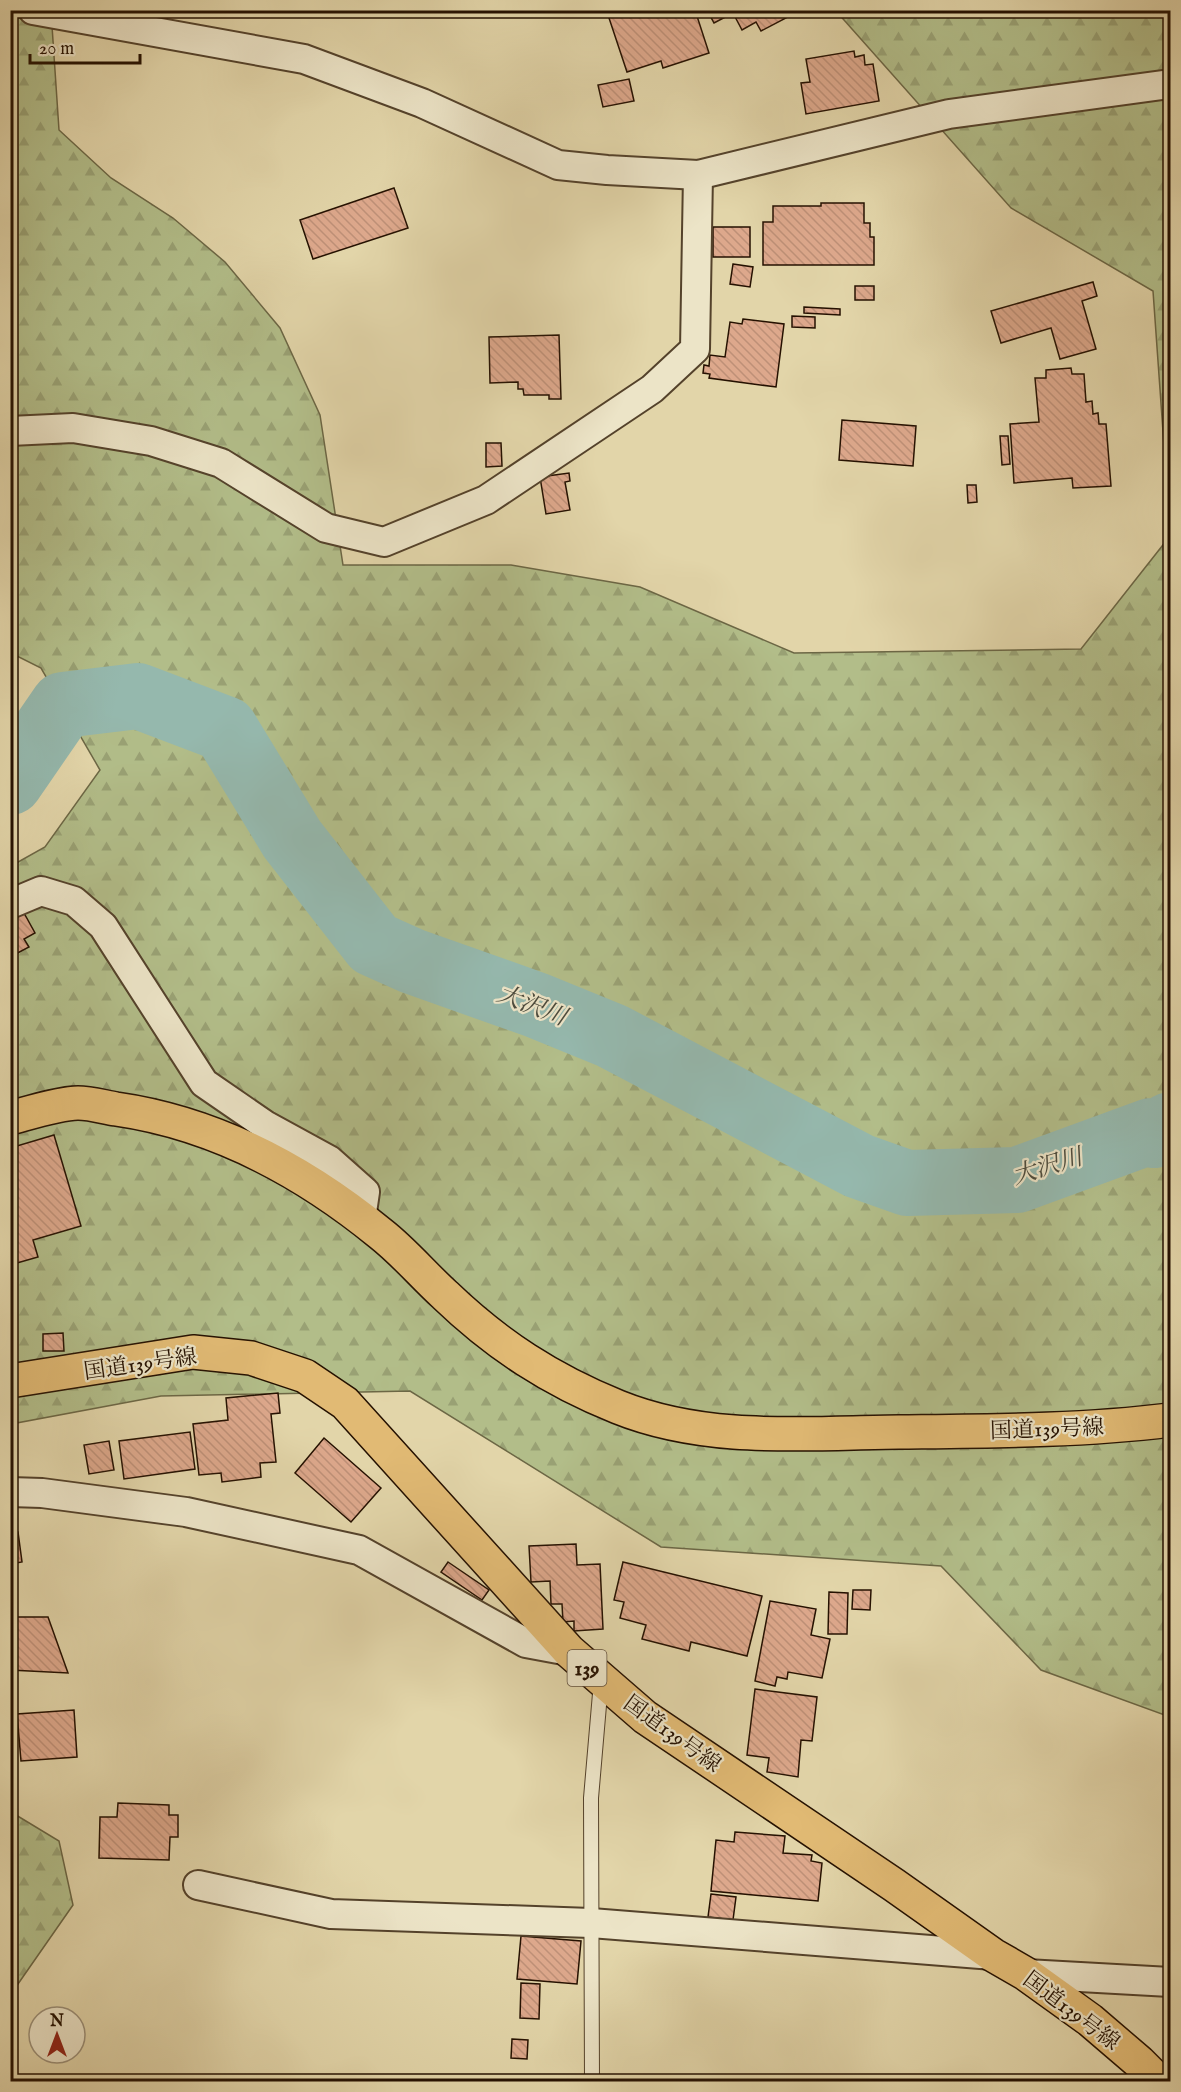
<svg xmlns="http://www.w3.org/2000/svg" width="1181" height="2092" viewBox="0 0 1181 2092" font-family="'IM FELL English','Noto Serif JP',serif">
  <defs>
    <pattern id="forest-firs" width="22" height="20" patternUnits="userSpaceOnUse" patternTransform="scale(1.5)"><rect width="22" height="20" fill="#b2bd89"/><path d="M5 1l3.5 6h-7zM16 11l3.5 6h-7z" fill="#99a174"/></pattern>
    <pattern id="building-back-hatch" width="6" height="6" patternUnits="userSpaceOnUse" patternTransform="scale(1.5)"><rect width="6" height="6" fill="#dda88c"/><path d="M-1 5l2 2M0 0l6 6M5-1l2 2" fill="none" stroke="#be9077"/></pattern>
  </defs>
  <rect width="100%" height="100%" fill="#e2d5a9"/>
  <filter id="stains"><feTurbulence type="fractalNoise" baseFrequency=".00333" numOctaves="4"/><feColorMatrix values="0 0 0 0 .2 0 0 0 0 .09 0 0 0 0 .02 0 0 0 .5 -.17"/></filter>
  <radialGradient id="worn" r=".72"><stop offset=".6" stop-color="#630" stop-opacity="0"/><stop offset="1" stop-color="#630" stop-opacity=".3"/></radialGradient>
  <g fill="url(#forest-firs)" stroke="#6c6745" stroke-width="1.5">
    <polygon points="11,11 51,11 59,130 111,178 173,218 225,262 280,328 320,415 343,565 511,565 640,587 794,653 1081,649 1170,536 1170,1717 1041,1670 941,1566 661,1547 410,1391 161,1396 11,1424 11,866 45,847 100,770 41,668 11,653"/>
    <polygon points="836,11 1170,11 1170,530 1153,291 1011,208"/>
    <polygon points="11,1812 59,1841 73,1905 11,1994"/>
  </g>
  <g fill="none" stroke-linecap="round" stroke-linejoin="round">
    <polyline stroke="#95b8ad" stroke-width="66" points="10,782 63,705 138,696 225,729 292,839 374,944 412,961 536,1005 612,1036 859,1166 907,1183 1017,1180 1151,1131 1154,1135 1170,1125"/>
  </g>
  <g fill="url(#building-back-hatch)" stroke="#251101" stroke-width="1.5">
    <polygon points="621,10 695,10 709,53 663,68 661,61 627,72 608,15"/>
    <polygon points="707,10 782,10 786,18 761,31 756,22 742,30 733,13 714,23"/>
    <polygon points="854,51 855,57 864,55 865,65 873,64 879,101 806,114 801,83 810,82 806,59"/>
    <polygon points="629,79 634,101 603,107 598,85"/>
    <polygon points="394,188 408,228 313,259 300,220"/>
    <polygon points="821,203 864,203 864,223 870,223 870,237 874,237 874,265 763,265 763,222 773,222 773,206 821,206"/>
    <rect x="713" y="227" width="37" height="30"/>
    <polygon points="733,264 753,267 750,287 730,284"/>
    <polygon points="1093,282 1097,296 1082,301 1096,349 1060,359 1051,328 1001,343 991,311"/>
    <rect x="855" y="286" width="19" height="14"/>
    <polygon points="804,307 840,309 840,315 804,313"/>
    <polygon points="792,316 815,317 815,328 792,327"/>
    <polygon points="743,319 784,324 776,387 709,378 710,374 703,373 704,365 709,366 710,355 725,357 730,322 742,324"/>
    <polygon points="559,335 561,399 549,399 549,395 524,395 523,389 518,389 518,382 490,383 489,337"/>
    <polygon points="1071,368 1072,374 1084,374 1086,402 1092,401 1093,414 1098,413 1099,424 1106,424 1111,486 1073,488 1072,478 1014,483 1010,424 1039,422 1035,378 1046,378 1046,370"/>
    <polygon points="842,420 916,426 913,466 839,460"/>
    <polygon points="1000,436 1008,436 1010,464 1002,465"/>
    <polygon points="486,443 501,443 502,466 486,467"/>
    <polygon points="569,473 570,481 565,482 570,510 546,514 540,477"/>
    <polygon points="967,485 976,485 977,502 968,503"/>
    <polygon points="24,913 35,933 24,939 29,947 10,957 10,921"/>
    <polygon points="54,1135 81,1226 33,1240 38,1257 10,1265 10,1148"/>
    <polygon points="63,1333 64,1351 43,1351 43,1334"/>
    <polygon points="278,1393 280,1413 271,1414 276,1462 260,1463 261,1477 222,1482 221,1473 199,1475 193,1424 228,1420 226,1398"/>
    <polygon points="190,1432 195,1469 124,1479 119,1441"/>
    <polygon points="324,1438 381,1488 351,1522 295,1473"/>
    <polygon points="109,1441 114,1470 89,1474 84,1445"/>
    <polygon points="18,1532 22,1562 10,1564 12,1533"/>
    <polygon points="576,1544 577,1565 600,1564 603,1629 574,1631 574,1621 563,1622 562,1604 551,1604 550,1581 531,1582 529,1546"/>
    <polygon points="448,1562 489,1590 482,1600 441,1572"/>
    <polygon points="623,1562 762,1596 747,1656 691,1642 689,1651 642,1639 646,1625 620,1618 624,1602 614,1600"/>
    <polygon points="853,1590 871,1590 870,1610 852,1609"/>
    <polygon points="829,1592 848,1593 847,1634 828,1634"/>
    <polygon points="770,1601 816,1609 811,1635 830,1639 822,1678 788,1672 787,1679 777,1677 775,1686 755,1681"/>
    <polygon points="10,1617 48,1617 68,1673 10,1670"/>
    <polygon points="755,1689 817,1697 812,1741 801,1740 798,1777 767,1772 769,1758 747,1755"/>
    <polygon points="74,1710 77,1757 21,1761 17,1714"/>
    <polygon points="118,1803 169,1805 169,1815 178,1815 178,1837 170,1837 169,1860 99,1858 100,1817 117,1817"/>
    <polygon points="735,1832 785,1836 783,1853 812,1855 811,1861 822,1863 818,1901 711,1891 716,1840 734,1842"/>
    <polygon points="711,1894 736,1897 733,1920 708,1917"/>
    <polygon points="521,1936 581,1941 577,1984 517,1979"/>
    <polygon points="521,1983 540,1984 539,2019 520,2018"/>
    <polygon points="512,2039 528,2040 527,2059 511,2058"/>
  </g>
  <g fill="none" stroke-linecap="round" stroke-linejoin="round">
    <defs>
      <polyline id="lane" points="592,2082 591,1798 601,1682"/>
      <g id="street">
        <polyline points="33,10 304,59 422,103 558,165 607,170 698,175 949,114 1170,84"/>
        <polyline points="10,431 73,428 151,441 221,463 326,528 384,542 486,500 652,389 695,349 698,175"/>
        <polyline points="10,904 41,891 74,901 103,926 204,1083 265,1125 329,1160 365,1192 361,1219"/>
        <polyline points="10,1492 42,1493 186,1512 359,1550 526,1643 569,1651"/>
        <polyline points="198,1885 331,1914 591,1923 993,1955"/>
        <polyline points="1026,1974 1170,1982"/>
      </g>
      <g id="highway">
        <path d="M 10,1118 C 29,1113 60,1103 78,1103 C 90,1103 104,1107 116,1109 C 214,1123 304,1171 381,1234 C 404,1252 423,1275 445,1295 C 497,1345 551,1380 618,1407 C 707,1443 806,1433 899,1432 C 990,1431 1081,1431 1170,1420"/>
        <polyline points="10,1381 193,1352 251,1358 305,1376 345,1403 569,1651 645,1717 894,1885 993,1955 1026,1974 1090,2020 1139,2062 1159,2082"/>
      </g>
    </defs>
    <use href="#lane" stroke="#54422b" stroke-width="16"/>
    <use href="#street" stroke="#54422b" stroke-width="32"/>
    <use href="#highway" stroke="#251101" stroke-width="36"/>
    <use href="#lane" stroke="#ece4c7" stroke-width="14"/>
    <use href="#street" stroke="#ece4c7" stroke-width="28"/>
    <use href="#highway" stroke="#e1ba74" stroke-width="33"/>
  </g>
  <g text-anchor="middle" stroke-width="4.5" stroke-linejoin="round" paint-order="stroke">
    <rect fill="#ece4c7" stroke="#61503c" stroke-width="1.5" x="567.5" y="1650" width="39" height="36" rx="4.5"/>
    <g font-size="21" font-weight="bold" fill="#251101">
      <text x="587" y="1675">139</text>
    </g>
    <g font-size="22" fill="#251101" stroke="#ece4c7">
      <text transform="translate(140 1363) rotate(-8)" y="8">国道139号線</text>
      <text transform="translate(1047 1428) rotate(-2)" y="8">国道139号線</text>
      <text transform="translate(673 1733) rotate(36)" y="8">国道139号線</text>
      <text transform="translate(1072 2010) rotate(37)" y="8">国道139号線</text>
    </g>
    <g font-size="24" font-style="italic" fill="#4c4b3d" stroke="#ece4c7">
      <text transform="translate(532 1005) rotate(21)" y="8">大沢川</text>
      <text transform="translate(1047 1166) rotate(-17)" y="8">大沢川</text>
    </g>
  </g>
  <rect width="1181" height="2092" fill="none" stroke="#e2d5a9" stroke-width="36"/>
  <rect x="12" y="12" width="1157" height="2068" fill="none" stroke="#251101" stroke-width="3"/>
  <rect x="18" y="18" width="1145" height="2056" fill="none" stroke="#251101" stroke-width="1.5"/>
  <g transform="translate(57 2035)"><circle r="28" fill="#ece4c7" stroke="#9c9078" stroke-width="1.5"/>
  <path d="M0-4.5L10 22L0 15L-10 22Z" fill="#8f2418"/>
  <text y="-9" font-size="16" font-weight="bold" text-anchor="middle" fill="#251101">N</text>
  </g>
  <path d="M30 54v9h110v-9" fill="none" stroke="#251101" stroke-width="3"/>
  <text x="39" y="54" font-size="18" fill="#251101" stroke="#ece4c7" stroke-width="4.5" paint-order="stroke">20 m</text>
  <rect width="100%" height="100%" filter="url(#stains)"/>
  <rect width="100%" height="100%" fill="url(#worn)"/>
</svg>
